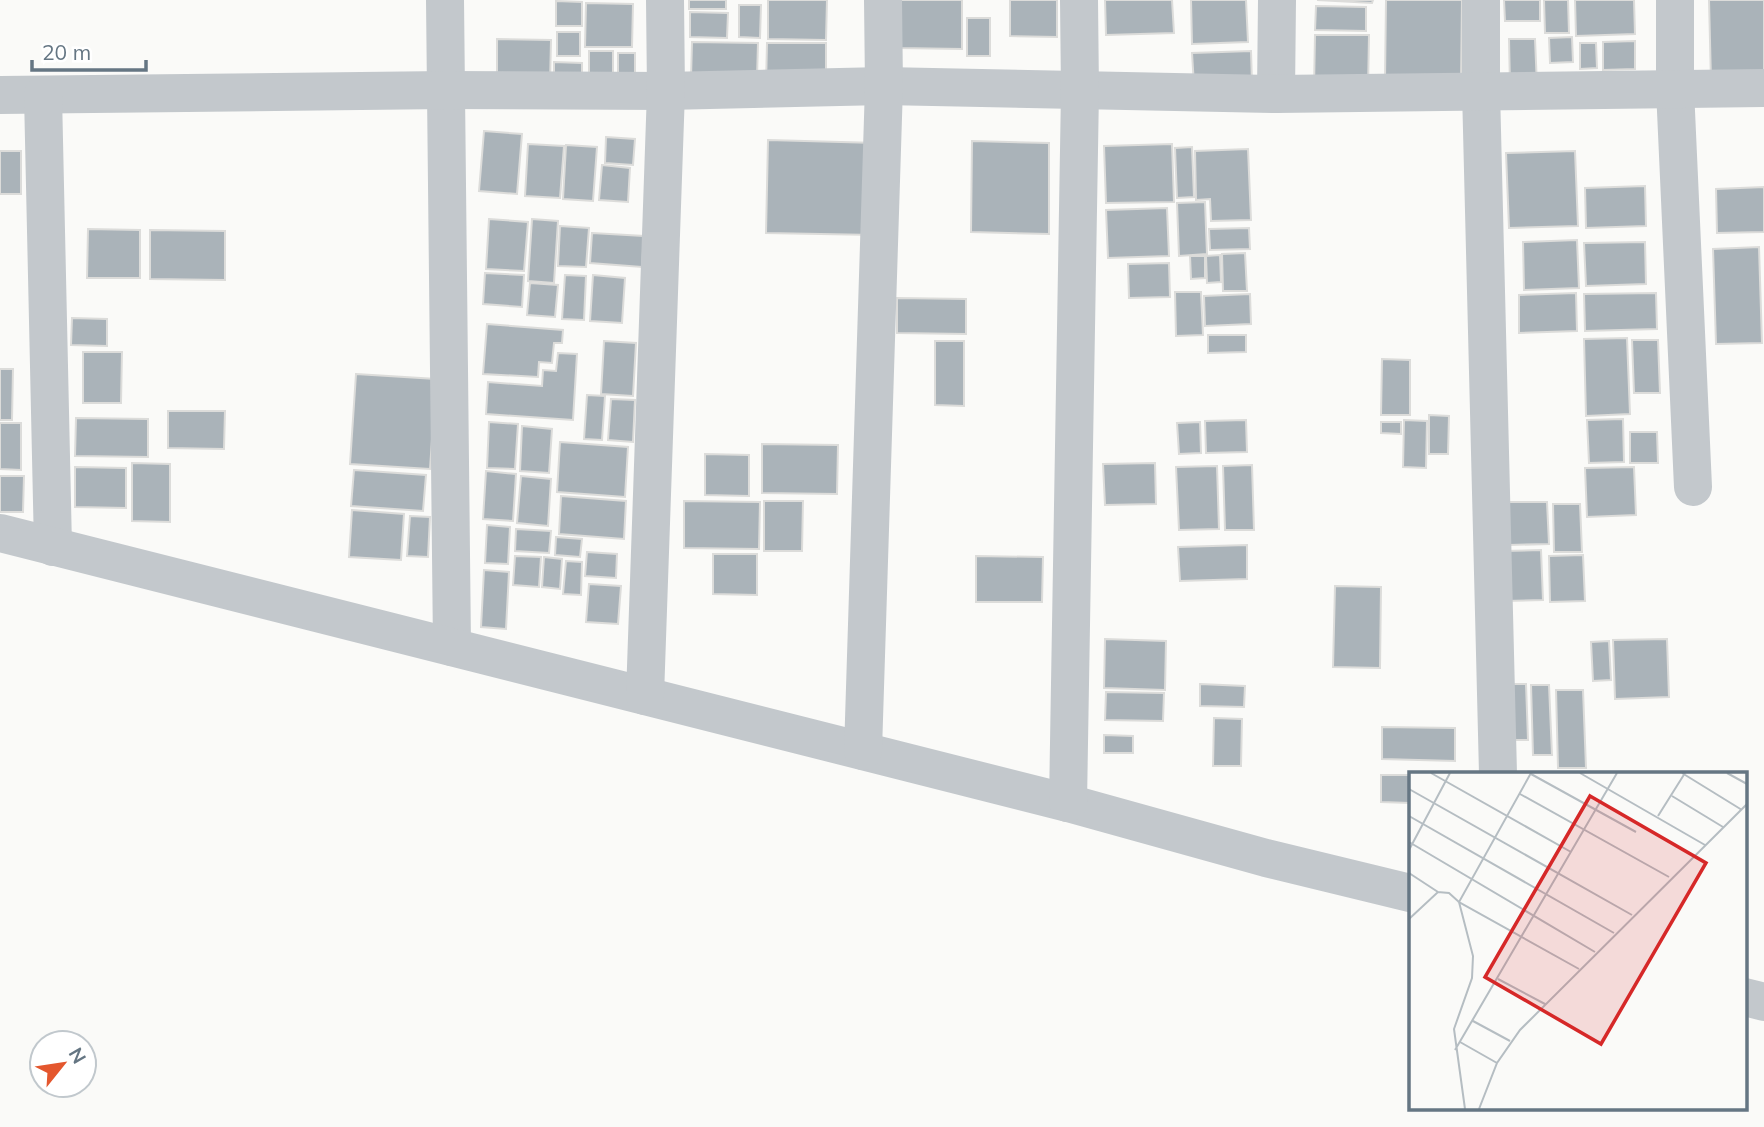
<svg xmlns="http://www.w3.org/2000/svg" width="1764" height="1127" viewBox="0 0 1764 1127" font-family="Mulish,sans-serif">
  <rect width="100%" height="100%" fill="#fafaf8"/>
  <g fill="#aab3b9" stroke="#dcdcda" stroke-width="2">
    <rect x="689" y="0" width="37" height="9"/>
    <polygon points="768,0 827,0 826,40 768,39"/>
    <polygon points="898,0 962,0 962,49 898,48"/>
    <polygon points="1010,0 1057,0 1057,37 1010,36"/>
    <polygon points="1105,0 1172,0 1174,33 1106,35"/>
    <polygon points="1191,0 1246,0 1248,42 1192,44"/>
    <polygon points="1317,0 1373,0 1372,3"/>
    <polygon points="1386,0 1462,0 1461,83 1385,80"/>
    <polygon points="1504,0 1540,0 1540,21 1505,21"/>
    <polygon points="1544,0 1568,0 1569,33 1545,33"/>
    <polygon points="1575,0 1634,0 1635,34 1576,36"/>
    <polygon points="1709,0 1764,0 1764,79 1711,81"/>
    <polygon points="556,1 582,2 582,26 556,26"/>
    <polygon points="586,3 633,4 632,47 585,47"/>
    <polygon points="739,5 761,5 760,38 739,37"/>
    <polygon points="1316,6 1366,7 1366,31 1315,30"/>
    <polygon points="690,12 728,13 727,38 690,37"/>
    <rect x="967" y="18" width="23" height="38"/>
    <rect x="557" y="32" width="23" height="24"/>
    <polygon points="1315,35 1369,35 1368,90 1314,88"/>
    <polygon points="1572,37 1573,62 1550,63 1549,38"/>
    <polygon points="497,39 551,40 550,83 497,82"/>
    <polygon points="1509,39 1535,39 1537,86 1510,86"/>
    <polygon points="1635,41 1635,69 1603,70 1603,42"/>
    <polygon points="692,42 758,43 757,78 691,78"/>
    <polygon points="767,43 826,43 826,85 766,85"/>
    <polygon points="1580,43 1596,43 1597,68 1580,69"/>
    <rect x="589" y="51" width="24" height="29"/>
    <polygon points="1251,51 1252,83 1194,85 1192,53"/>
    <rect x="618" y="53" width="17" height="24"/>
    <polygon points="554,62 582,63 582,89 554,89"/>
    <polygon points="484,131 522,134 517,194 479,191"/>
    <polygon points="606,137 635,139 633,165 605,163"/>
    <polygon points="768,140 877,143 875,235 766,233"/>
    <polygon points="972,141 1049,143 1049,234 971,232"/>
    <polygon points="528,144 564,146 560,198 525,196"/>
    <polygon points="1172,144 1174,202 1106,203 1104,146"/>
    <polygon points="566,145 597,147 593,201 563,199"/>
    <polygon points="1192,147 1194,197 1177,198 1175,148"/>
    <polygon points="1248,149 1251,220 1211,221 1210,199 1196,200 1195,151"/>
    <rect x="0" y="151" width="21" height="43"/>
    <polygon points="1575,151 1578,226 1509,228 1506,153"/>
    <polygon points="602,165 630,168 628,202 599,200"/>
    <polygon points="1645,186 1646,226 1586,228 1585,188"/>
    <polygon points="1764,187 1764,232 1717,233 1716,189"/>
    <polygon points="1205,202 1207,254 1179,256 1177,203"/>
    <polygon points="1167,208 1169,256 1108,258 1106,210"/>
    <polygon points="489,219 528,222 524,271 486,269"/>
    <polygon points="532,219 558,221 554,283 528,281"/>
    <polygon points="560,226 589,228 586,267 558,266"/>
    <polygon points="1249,228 1250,249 1210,250 1209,229"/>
    <polygon points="88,229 140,230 140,278 87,278"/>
    <polygon points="150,230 225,231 225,280 150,279"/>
    <polygon points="592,233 644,236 642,267 590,263"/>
    <polygon points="1577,240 1579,288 1524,290 1523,242"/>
    <polygon points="1645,242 1646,284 1586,286 1584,243"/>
    <polygon points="1759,247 1762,343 1716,344 1713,249"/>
    <polygon points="1245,253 1247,291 1223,291 1222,254"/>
    <polygon points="1220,255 1221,282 1207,283 1206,256"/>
    <polygon points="1190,256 1205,256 1205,278 1191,279"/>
    <polygon points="1169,263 1170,297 1129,298 1128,264"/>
    <polygon points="485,273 524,275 522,307 483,304"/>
    <polygon points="565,275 586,276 584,320 562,319"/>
    <polygon points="593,275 625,278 622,323 590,321"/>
    <polygon points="530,283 558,285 555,317 527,315"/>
    <polygon points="1175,292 1201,292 1203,335 1176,336"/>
    <polygon points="1576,293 1577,331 1519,333 1519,295"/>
    <polygon points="1656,293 1657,329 1585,331 1584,294"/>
    <polygon points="1250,294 1251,324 1205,326 1204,296"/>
    <polygon points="897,298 966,299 966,334 897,333"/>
    <polygon points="72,318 107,319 107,346 71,345"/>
    <polygon points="487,324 563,330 562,343 554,343 552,363 539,362 538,377 483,374"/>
    <polygon points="1208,335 1246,335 1246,352 1208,353"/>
    <polygon points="1627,338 1630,414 1586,416 1584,339"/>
    <polygon points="1632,340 1658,340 1660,393 1634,393"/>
    <polygon points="604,341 636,343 633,396 601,394"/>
    <polygon points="935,341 964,341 964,406 935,405"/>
    <polygon points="83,352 122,352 121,403 83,403"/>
    <polygon points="558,353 577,354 573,420 486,414 488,382 542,386 543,370 556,371"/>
    <polygon points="1382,359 1410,360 1410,415 1381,415"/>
    <polygon points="0,369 13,369 12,420 0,420"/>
    <polygon points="356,374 436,379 430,469 350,464"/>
    <polygon points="587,395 605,396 602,440 584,439"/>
    <polygon points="611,399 635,400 633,442 608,440"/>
    <polygon points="168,411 225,411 224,449 168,448"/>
    <polygon points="1429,415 1449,416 1448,454 1429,454"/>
    <polygon points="76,418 148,419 148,457 75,456"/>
    <polygon points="1623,419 1624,462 1589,463 1587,420"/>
    <polygon points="1246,420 1247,452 1206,453 1205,421"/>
    <polygon points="1404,420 1427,421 1426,468 1403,467"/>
    <polygon points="489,422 518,424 515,469 487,468"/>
    <polygon points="1200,422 1201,453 1179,454 1177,423"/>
    <polygon points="1381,422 1401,422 1401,434 1381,433"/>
    <polygon points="0,423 21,423 21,470 0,469"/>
    <polygon points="522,426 552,429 549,473 520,471"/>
    <polygon points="1630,432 1657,432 1658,463 1630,463"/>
    <polygon points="560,442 628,447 625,497 557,492"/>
    <polygon points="762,444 838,445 837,494 762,493"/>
    <polygon points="705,454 749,455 749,496 705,495"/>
    <polygon points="132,463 170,464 170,522 132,521"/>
    <polygon points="1155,463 1156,504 1105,505 1103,464"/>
    <polygon points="1252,465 1254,530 1225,530 1223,466"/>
    <polygon points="1217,466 1219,529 1179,530 1176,467"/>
    <polygon points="75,467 126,468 126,508 75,507"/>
    <polygon points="1634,467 1636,515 1587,517 1585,468"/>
    <polygon points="354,470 426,475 423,511 351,506"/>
    <polygon points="486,471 516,474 513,521 483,519"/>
    <polygon points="0,476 24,476 23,512 0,512"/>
    <polygon points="521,476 551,479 548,526 517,523"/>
    <polygon points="561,496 626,501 624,539 559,534"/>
    <polygon points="684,501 760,502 759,549 684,548"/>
    <polygon points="764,501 803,501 802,551 764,551"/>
    <polygon points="1507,502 1547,502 1549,544 1509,545"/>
    <polygon points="1553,504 1580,504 1582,552 1554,552"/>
    <polygon points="352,510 404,514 401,560 349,557"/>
    <polygon points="410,516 430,517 428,557 407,556"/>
    <polygon points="487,525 510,527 508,564 485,563"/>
    <polygon points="516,529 551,531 549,553 515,551"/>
    <polygon points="556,537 582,539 580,557 555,555"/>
    <polygon points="1247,545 1247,579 1180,581 1178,547"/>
    <polygon points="1541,550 1543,600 1505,601 1503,551"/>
    <polygon points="587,552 617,554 616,578 585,576"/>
    <polygon points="713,554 757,554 757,595 713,594"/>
    <polygon points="1583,555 1585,601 1550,602 1549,556"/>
    <polygon points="515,556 541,557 539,587 513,585"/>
    <polygon points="976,556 1043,557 1042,602 976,602"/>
    <polygon points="544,557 562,559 560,589 542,587"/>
    <polygon points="566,561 582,562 581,595 563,594"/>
    <polygon points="484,570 509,572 506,629 481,627"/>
    <polygon points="589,584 621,586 618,624 586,622"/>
    <polygon points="1335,586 1381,587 1380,668 1333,667"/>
    <polygon points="1105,639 1166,641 1165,690 1104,688"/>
    <polygon points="1667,639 1669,697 1615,699 1613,640"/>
    <polygon points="1609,641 1611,680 1593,681 1591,642"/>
    <polygon points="1200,684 1245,686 1244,707 1200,706"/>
    <polygon points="1511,684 1526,684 1528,740 1512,740"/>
    <polygon points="1531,685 1549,685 1552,755 1533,755"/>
    <polygon points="1556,690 1583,690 1586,768 1558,768"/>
    <polygon points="1106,692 1164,693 1163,721 1105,720"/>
    <polygon points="1214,718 1242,719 1241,766 1213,766"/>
    <polygon points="1382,727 1455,728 1455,761 1382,759"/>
    <polygon points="1104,735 1133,736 1133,753 1104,753"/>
    <polygon points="1381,775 1410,775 1410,803 1381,802"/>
  </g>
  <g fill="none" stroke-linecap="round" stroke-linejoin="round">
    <g stroke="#c3c8cc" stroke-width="38">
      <polyline points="445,0 452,647"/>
      <polyline points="1481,0 1481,90 1498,774"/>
      <polyline points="1675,0 1675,89 1693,487"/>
      <polyline points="1276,94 1277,0"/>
      <polyline points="0,95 446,90 666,91 884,86 1276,94 1764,88"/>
      <polyline points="43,95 53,547"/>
      <polyline points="0,533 1068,803 1266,858 1410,893"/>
      <polyline points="645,696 666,91 665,0"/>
      <polyline points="863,751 884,86 883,0"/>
      <polyline points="1068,803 1080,91 1079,0"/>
      <polyline points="1745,997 1764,1002"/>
    </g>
  </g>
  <g transform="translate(1409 772)">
    <rect width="338" height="338" fill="#fafaf8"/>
    <path fill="none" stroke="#b5bdc2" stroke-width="2" d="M 22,1 L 162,80M 122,1 L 50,130 L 170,197M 171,1 L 296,73M 273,1 L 333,38M 318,1 L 338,12M 122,2 L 227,60M 0,17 L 223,143M 111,22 L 260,105M 263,24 L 314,55M 0,44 L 205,161M 249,44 L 276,1M 0,70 L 186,180M 0,78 L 41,1M 0,101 L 29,120M 0,147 L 29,120 L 40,121 L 50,130 L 64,184 L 63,206 L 45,257 L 56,337M 89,207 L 136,232M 64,249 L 101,269M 51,270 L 88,291M 46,278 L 208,1M 70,337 L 88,291 L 111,258 L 338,32"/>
    <path fill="#d62828" fill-opacity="0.15" stroke="#d62828" stroke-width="3.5" d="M 181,24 L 297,91 L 192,272 L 76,205 Z"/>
    <rect width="338" height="338" fill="none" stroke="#657683" stroke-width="3.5"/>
  </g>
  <g transform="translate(63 1064) rotate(60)"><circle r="33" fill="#ffffff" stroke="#c1c8cd" stroke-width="2"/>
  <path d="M0-5L12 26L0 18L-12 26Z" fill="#e4572e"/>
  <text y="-10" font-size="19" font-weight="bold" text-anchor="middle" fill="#657683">N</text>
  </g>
  <path d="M32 60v10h114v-10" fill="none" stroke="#657683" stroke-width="3.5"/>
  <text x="42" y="60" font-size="21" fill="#657683" stroke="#ffffff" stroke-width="5" paint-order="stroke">20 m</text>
</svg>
